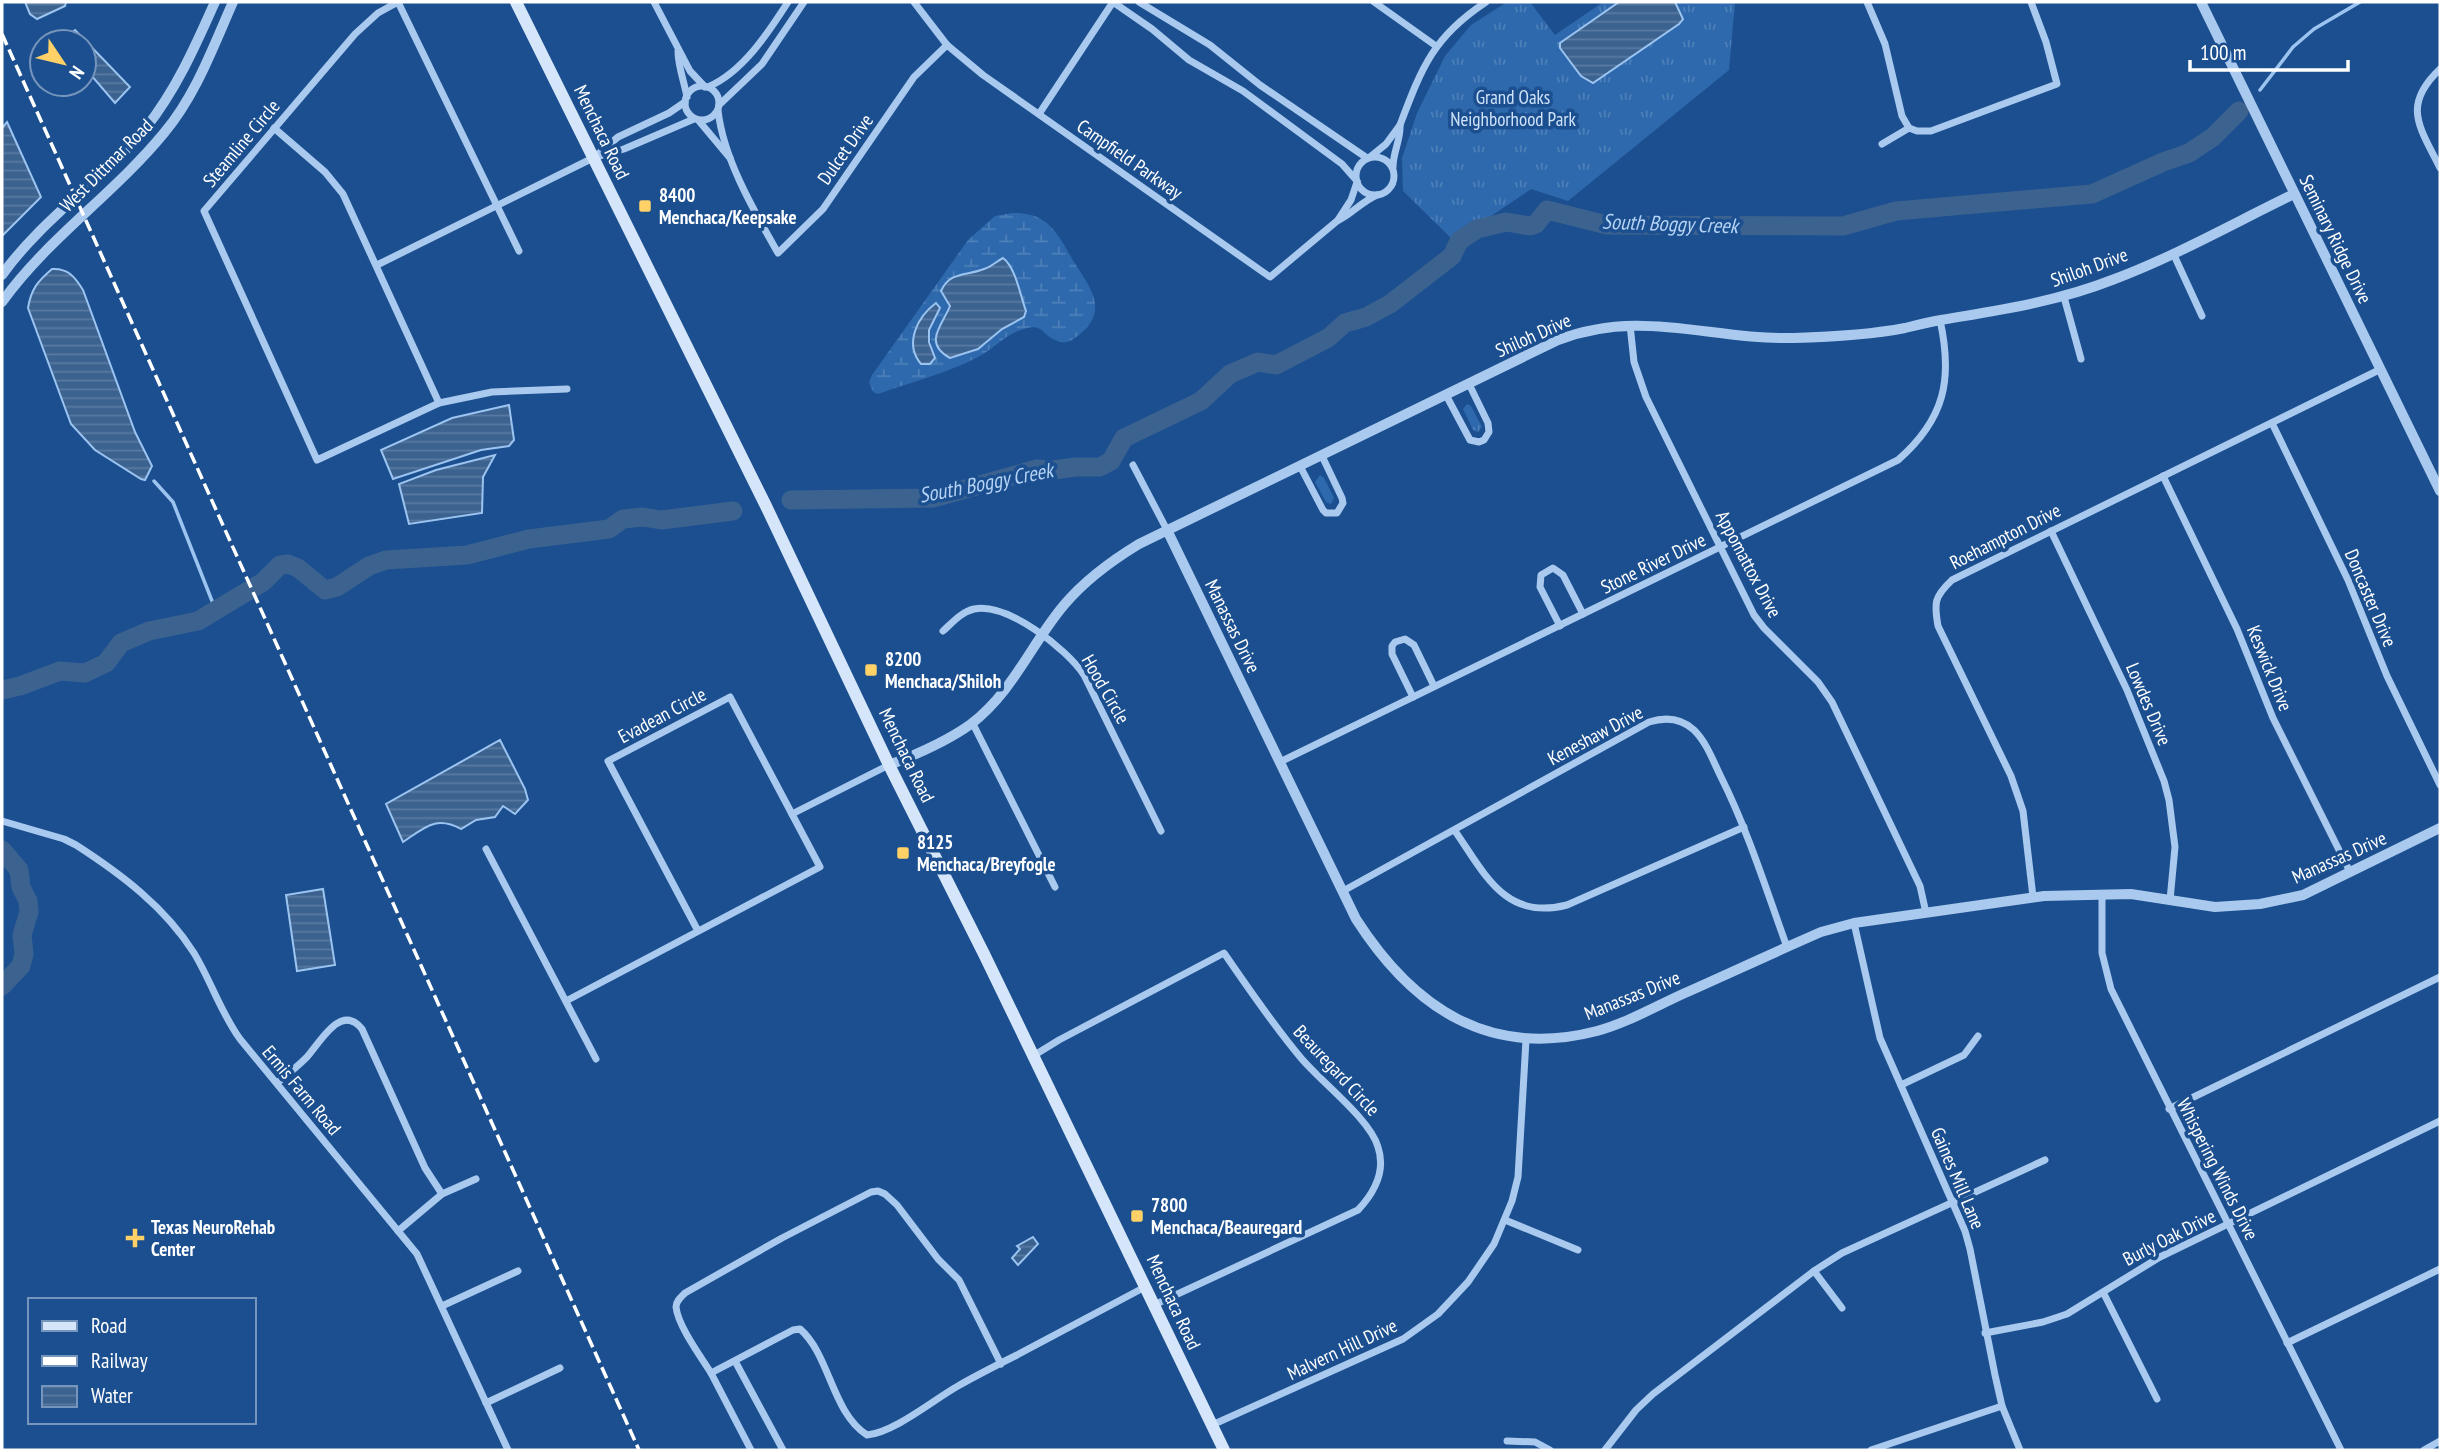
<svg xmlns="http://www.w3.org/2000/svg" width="2442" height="1452" viewBox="0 0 2442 1452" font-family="'PT Sans Narrow',sans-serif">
  <defs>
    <pattern id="grass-tufts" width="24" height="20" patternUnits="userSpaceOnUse" patternTransform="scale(1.75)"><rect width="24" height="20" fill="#2e69ad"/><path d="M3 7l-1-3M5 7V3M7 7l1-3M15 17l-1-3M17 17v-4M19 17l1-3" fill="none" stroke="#4d80b9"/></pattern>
    <pattern id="wetland-marsh" width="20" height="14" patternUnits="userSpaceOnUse" patternTransform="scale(1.75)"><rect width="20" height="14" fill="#2e69ad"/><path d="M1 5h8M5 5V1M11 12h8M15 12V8" fill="none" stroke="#4d80b9"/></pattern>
    <pattern id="water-rules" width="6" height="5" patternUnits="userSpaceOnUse" patternTransform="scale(1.75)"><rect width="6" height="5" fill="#3c6290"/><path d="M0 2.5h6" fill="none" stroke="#597aa1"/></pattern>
  </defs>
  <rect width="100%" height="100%" fill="#1b4f8f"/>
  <g fill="url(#grass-tufts)">
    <polygon points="1507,2 1530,2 1555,35 1603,2 1735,2 1729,70 1568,201 1531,189 1454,241 1403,191 1402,158 1417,113 1445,56 1471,25"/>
    <polygon points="1467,404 1471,406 1482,427 1478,432 1473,430 1463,409"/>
    <polygon points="1320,475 1324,478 1334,498 1331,504 1326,502 1315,482"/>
  </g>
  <path fill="url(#wetland-marsh)" fill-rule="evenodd" d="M 1012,213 C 1046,212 1056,230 1071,257 C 1087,284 1112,309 1079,335 C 1074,339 1067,344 1060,342 C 1039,336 1046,320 1018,331 C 1003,337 992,350 978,357 C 950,372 909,383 878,394 L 873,392 L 869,382 L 872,375 L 968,240 L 995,216 ZM 1003,258 L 1006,259 L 1022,319 L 1002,329 L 985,345 L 950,358 L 942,352 L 937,345 L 950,305 L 943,295 ZM 939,312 L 929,329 L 934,361 L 925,365 L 916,358 L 915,349 Z"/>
  <polygon fill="#2e69ad" points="1519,73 1524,114 1500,117 1495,76"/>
  <g fill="url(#water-rules)" stroke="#9cc4f0" stroke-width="2">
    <polygon points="25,2 66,2 65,6 37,19 30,14"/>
    <polygon points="1619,2 1675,2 1683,19 1679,24 1593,83 1581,76 1560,48 1560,43"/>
    <polygon points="75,30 130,87 115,103 84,67 84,42 61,42"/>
    <polygon points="7,122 41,197 2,236 2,128"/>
    <path d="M 1003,258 C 1016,268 1020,295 1026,311 L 1024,317 L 1002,329 L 978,349 L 950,358 C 922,343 943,324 950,306 L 941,291 C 950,271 967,276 984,269 C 991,267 997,261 1003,258 Z"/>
    <path d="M 52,269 C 68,268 75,277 83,290 L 135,432 L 152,466 L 145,480 L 141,479 L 95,450 L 71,424 L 28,308 C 31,289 38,281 52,269 Z"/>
    <path d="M 936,303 L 940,308 L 929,330 L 929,342 L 935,358 L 930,364 L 921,364 C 904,344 917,317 936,303 Z"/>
    <polygon points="509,405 514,440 509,446 481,450 393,479 381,450 452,418"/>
    <polygon points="495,455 483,477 482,513 409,524 399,484 436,470"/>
    <path d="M 500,740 L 525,789 L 528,800 L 515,814 L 503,806 L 495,817 L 476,820 L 461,829 C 436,815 424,828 403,842 L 386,804 Z"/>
    <polygon points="323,889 335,965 297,971 286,895"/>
    <polygon points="1033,1237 1038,1244 1018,1265 1012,1258 1020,1249 1017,1246"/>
  </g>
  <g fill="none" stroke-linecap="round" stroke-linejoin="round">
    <g stroke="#9cc4f0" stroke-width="3.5">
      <polyline points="2260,90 2293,47 2314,29 2360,2"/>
      <polyline points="154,481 173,502 216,611"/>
    </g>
    <g stroke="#3c6290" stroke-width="19">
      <polyline points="791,500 933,498 1037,469 1054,470 1075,467 1100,467 1111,461 1124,438 1201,401 1230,374 1258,362 1276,365 1328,338 1345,323 1366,317 1390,304 1452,256 1459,241 1477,229 1506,222 1530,226 1536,224 1547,210 1607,225 1843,226 1896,211 2092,194 2163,162 2189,153 2213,137 2239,111"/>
      <polyline points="2,690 20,686 60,671 85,673 106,663 121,643 149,631 198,621 263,582 280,565 288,564 298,568 325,590 337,587 369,566 386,560 467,555 529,539 609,529 623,519 643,517 661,520 733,511"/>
      <polyline points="2,850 19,870 21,887 28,901 29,912 22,935 24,954 21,966 2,986"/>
    </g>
    <g stroke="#a9c9ee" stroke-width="7">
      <polyline points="654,2 690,71 705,87"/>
      <path d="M 914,2 L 947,45 L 983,75 L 1270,277 L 1337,221 C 1352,214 1361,202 1377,195"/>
      <polyline points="1113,2 1152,29 1189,60 1243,91 1342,164 1357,181"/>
      <polyline points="1139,2 1210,45 1260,85 1367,158"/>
      <polyline points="1374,2 1436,46"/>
      <polyline points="1867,2 1885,44 1902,116 1909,128"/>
      <path d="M 678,51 C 678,66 684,81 687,97"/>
      <path d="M 2440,69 C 2401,106 2420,127 2440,168"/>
      <circle cx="702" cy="103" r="17"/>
      <path d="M 708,87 C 743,72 768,33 788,2"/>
      <polyline points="719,105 762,64 804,2"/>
      <path d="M 718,110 C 723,158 754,211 778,253 L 823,209 L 914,77 L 947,45"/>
      <polyline points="1039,114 1113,2"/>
      <polyline points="699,121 730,158"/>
      <polyline points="274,128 325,172 343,194 439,403"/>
      <polyline points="1882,144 1909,128 1917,131 1931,131 2057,84 2046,42 2031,2"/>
      <polyline points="597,155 618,137 669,113 685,102"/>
      <circle cx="1375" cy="176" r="19"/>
      <polyline points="1370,157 1386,144 1400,125"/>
      <path d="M 1393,167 C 1393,152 1401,139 1400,125 C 1422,67 1433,37 1486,2"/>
      <polyline points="1338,220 1351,200 1357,182"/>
      <polyline points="519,251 398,2 378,13 355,34 204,211 317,460 439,403 492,392 567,389"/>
      <polyline points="2173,253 2202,316"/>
      <polyline points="377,265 593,158 624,149 694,119"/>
      <polyline points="2064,297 2081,359"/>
      <polyline points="1630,325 1634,362 1646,397 1754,615 1764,628 1818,682 1832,702 1920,886 1926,913"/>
      <polyline points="1446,395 1470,440 1479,442 1484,440 1489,432 1488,423 1469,384"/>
      <polyline points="2272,423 2348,580 2387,676 2440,785"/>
      <polyline points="1133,465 1167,530"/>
      <polyline points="1300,466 1323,510 1326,513 1337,513 1343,503 1342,498 1322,456"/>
      <polyline points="2163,476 2237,629 2273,718 2350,872"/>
      <polyline points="2051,531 2127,690 2164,781 2169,800 2175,847 2170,900"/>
      <polyline points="1560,626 1540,587 1541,575 1553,568 1563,575 1583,614"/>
      <path d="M 943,631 C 952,623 961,612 974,609 C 1007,602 1067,649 1084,675 L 1161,831"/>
      <polyline points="1413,697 1392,654 1392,646 1395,642 1405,639 1414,645 1434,686"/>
      <polyline points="972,722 1055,887"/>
      <path d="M 1280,762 L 1898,460 C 1945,419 1953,379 1940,320"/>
      <polyline points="792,814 889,765"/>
      <path d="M 2,821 L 64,839 L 76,845 C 121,874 165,907 194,953 C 211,981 221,1013 240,1039 L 417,1254 L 508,1450"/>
      <path d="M 1455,831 C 1485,874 1505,921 1567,905 L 1744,827"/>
      <polyline points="486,849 596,1059"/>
      <path d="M 1343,891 L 1649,722 C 1665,717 1681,718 1694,730 C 1707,743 1713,761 1721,777 C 1748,831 1766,889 1787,947"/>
      <polyline points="2102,894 2102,953 2111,989 2341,1450"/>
      <path d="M 2033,897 L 2023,811 L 2011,776 L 1938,626 C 1934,603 1934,597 1952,580 L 2381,369"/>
      <polyline points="1854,923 1880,1038 1965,1231 1970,1249 1995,1375 2002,1406 2020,1450"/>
      <polyline points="566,1001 820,867 730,697 608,761 698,931"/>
      <path d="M 1033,1056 L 1059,1040 L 1224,953 C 1249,989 1273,1025 1301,1058 C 1321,1082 1370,1119 1378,1147 C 1386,1171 1375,1192 1358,1210 L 1154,1305"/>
      <path d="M 277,1083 C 287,1075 298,1066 307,1057 C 321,1041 341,1003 362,1029 L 425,1168 L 442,1194"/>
      <polyline points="1901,1085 1964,1055 1978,1036"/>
      <polyline points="2169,1109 2440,977"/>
      <polyline points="1505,1220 1578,1250"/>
      <polyline points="398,1231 442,1194 476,1179"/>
      <polyline points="1814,1271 1842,1308"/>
      <polyline points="2103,1292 2157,1399"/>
      <polyline points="442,1306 518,1271"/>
      <polyline points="1985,1333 2043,1322 2067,1314 2160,1257 2440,1121"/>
      <polyline points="2287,1343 2440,1269"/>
      <polyline points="735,1361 783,1450"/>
      <path d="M 1001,1364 L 959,1280 L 938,1259 L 897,1205 L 885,1194 L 878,1191 L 871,1192 L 782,1238 L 685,1293 C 681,1297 676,1301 676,1307 C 678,1326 701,1357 711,1373 L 793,1330 L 800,1329 C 830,1355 832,1413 867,1435 C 895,1432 933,1400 958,1386 C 977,1375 997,1365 1017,1355 L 1145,1287"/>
      <polyline points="711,1373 751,1450"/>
      <polyline points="486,1403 560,1368"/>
      <polyline points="1212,1425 1403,1339 1438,1314 1468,1282 1494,1244 1512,1201 1518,1177 1526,1040"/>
      <polyline points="1507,1441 1535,1442 1550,1450"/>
      <polyline points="1605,1450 1636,1410 1653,1394 1814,1271 1842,1253 2045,1160"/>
      <polyline points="1871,1450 2002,1406"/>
      <polyline points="2424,1450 2440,1441"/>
    </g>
    <g stroke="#a9c9ee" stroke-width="10">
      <polyline points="2201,2 2440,491"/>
      <path d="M 2,275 C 42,219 101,181 145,129 C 176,90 195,47 215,2"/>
      <path d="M 2,302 C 48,238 114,194 164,133 C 196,95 213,47 233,2"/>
      <path d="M 1167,530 L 1356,919 C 1413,1008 1489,1059 1597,1031 C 1627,1023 1656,1006 1685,993 C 1730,973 1775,952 1821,932 L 1854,923 L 2044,896 L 2131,894 L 2215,907 L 2260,904 L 2303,895 L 2440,828"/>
      <path d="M 889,765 C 918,754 946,742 971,724 C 1013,692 1031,644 1064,605 C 1085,580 1111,561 1139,544 L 1558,340 C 1641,308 1710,340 1794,338 C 1830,337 1869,335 1905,328 C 1917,325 1929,322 1941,320 C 1999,310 2056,302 2112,280 C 2174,257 2234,223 2294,194"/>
    </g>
    <polyline stroke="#d6e6fa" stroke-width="12" points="516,2 766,506 889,765 984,954 1224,1450"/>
    <polyline stroke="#fff" stroke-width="3.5" stroke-dasharray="12 5" stroke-linecap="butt" points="2,34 639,1450"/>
  </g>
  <g fill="#ffd166" stroke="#1b4f8f" stroke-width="2.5">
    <rect x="638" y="199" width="14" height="14" rx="3.5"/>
    <rect x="864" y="663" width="14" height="14" rx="3.5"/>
    <rect x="896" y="846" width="14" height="14" rx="3.5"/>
    <rect x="1130" y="1209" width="14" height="14" rx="3.5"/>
    <path d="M131.5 1227.5h7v7h7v7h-7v7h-7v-7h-7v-7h7z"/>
  </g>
  <g text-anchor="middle" stroke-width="7" stroke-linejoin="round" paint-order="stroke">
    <g font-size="19" fill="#cfe3fa" stroke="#1b4f8f">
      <text x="1513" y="104">Grand Oaks<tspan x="1513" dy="22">Neighborhood Park</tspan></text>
    </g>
    <g font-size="19" fill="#fff" stroke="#1b4f8f">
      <text transform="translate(602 132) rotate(64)" y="7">Menchaca Road</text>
      <text transform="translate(241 143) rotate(-50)" y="7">Steamline Circle</text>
      <text transform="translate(845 149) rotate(-55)" y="7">Dulcet Drive</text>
      <text transform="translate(1130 159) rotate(35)" y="7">Campfield Parkway</text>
      <text transform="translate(106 165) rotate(-45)" y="7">West Dittmar Road</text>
      <text transform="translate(2336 239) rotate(64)" y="7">Seminary Ridge Drive</text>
      <text transform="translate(2089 267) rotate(-20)" y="7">Shiloh Drive</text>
      <text transform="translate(1533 335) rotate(-24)" y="7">Shiloh Drive</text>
      <text transform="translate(2005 536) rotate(-27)" y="7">Roehampton Drive</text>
      <text transform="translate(1653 563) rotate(-26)" y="7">Stone River Drive</text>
      <text transform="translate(1749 564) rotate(62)" y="7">Appomattox Drive</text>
      <text transform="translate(2371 598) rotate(67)" y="7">Doncaster Drive</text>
      <text transform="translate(1233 626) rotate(64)" y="7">Manassas Drive</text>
      <text transform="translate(2270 668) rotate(68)" y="7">Keswick Drive</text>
      <text transform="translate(1106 689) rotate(60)" y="7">Hood Circle</text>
      <text transform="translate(2149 704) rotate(67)" y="7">Lowdes Drive</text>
      <text transform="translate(662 715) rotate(-28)" y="7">Evadean Circle</text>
      <text transform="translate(1595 735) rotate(-28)" y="7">Keneshaw Drive</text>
      <text transform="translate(907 755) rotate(64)" y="7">Menchaca Road</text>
      <text transform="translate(2339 857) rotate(-24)" y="7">Manassas Drive</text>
      <text transform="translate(1632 995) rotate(-22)" y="7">Manassas Drive</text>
      <text transform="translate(1337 1070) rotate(47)" y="7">Beauregard Circle</text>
      <text transform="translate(302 1090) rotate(50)" y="7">Ermis Farm Road</text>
      <text transform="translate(2218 1169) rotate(63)" y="7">Whispering Winds Drive</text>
      <text transform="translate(1958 1178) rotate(67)" y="7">Gaines Mill Lane</text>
      <text transform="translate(2169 1237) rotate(-27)" y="7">Burly Oak Drive</text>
      <text transform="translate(1174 1302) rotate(65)" y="7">Menchaca Road</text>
      <text transform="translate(1342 1349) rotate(-25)" y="7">Malvern Hill Drive</text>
    </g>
    <g font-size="19" font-weight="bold" fill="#fff" stroke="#1b4f8f" text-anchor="start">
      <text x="659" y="202">8400<tspan x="659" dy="22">Menchaca/Keepsake</tspan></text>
      <text x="885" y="666">8200<tspan x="885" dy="22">Menchaca/Shiloh</tspan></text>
      <text x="917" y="849">8125<tspan x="917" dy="22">Menchaca/Breyfogle</tspan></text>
      <text x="1151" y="1212">7800<tspan x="1151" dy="22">Menchaca/Beauregard</tspan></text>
      <text x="151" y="1234">Texas NeuroRehab<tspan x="151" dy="22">Center</tspan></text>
    </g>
    <g font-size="21" font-style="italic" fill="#b5d3f5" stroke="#1b4f8f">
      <text transform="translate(1670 224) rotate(2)" y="7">South Boggy Creek</text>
      <text transform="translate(986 483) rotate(-11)" y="7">South Boggy Creek</text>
    </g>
  </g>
  <rect width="2442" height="1452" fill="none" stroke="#ffffff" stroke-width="7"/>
  <rect x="28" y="1298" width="228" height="126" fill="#1b4f8f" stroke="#7695bc" stroke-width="2"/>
  <rect x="42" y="1321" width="35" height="10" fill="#d6e6fa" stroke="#7695bc" stroke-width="2"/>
  <text x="91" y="1333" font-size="21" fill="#ffffff">Road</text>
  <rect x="42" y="1356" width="35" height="10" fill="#ffffff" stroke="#7695bc" stroke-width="2"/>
  <text x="91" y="1368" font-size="21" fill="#ffffff">Railway</text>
  <rect x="42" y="1386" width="35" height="21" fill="url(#water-rules)" stroke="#7695bc" stroke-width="2"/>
  <text x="91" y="1403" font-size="21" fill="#ffffff">Water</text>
  <g transform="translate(63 63) rotate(125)"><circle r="33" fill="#1b4f8f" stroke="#7695bc" stroke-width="2"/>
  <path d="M0-5L12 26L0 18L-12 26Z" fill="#ffd166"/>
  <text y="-10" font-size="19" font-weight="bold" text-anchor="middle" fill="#ffffff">N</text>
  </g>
  <path d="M2190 60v10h158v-10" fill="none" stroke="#ffffff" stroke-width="3.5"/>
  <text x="2200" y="60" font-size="21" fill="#ffffff" stroke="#1b4f8f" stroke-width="5" paint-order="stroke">100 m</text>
</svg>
